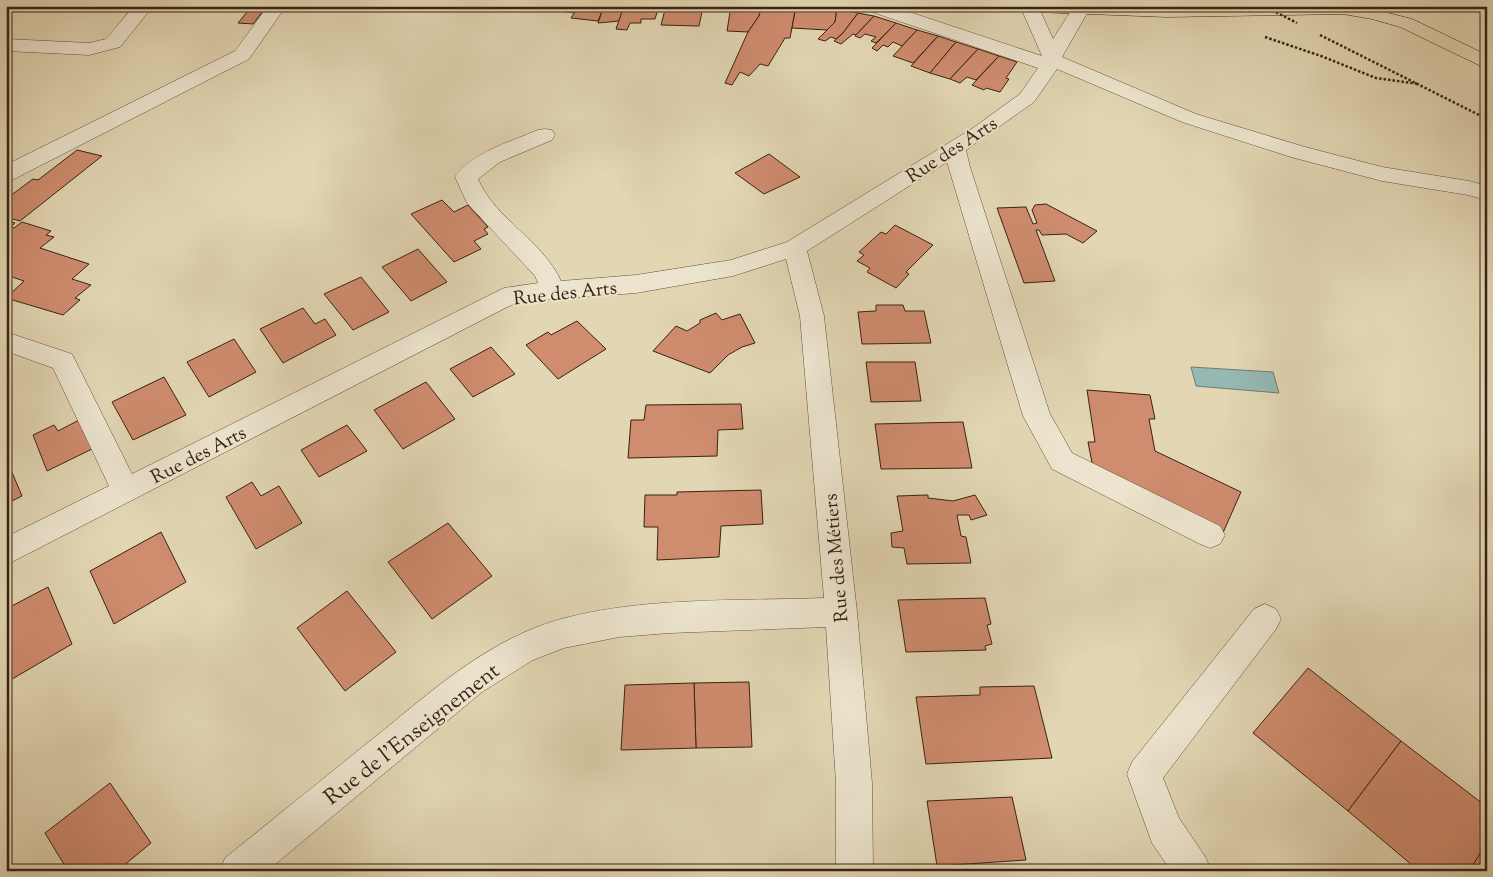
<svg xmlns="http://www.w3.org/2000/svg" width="1493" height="877" viewBox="0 0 1493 877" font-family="'Sorts Mill Goudy',serif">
  <rect width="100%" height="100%" fill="#e2d6b3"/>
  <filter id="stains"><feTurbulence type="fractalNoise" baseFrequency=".004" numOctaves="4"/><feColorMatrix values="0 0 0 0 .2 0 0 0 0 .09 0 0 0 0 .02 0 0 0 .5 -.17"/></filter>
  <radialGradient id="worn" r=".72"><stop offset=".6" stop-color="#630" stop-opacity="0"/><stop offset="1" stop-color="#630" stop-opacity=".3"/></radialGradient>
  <polygon fill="#95b8b2" stroke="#707c72" points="1191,367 1273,372 1279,393 1196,386"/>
  <g fill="#cf8c6f" stroke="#392212">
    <polygon points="252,6 267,6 253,24 238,23"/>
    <polygon points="555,6 579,6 574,13 553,10"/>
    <polygon points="579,6 604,6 598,21 571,18"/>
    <polygon points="604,6 624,6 619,21 598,23"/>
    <polygon points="624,6 659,6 655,19 641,19 641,23 630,23 627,30 616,29"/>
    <polygon points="666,6 703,7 699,26 661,25"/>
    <polygon points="731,6 762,6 759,16 748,32 727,31"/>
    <polygon points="762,6 796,6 790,38 785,38 768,66 760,64 749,76 740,72 732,85 725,83 748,32 759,16"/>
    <polygon points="796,6 837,9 835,22 827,30 792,28"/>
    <polygon points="837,9 858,13 843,33 836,39 831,37 825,41 818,39 835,22"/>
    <polygon points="858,13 874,16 856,35 853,34 841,44 834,41 843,33"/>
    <polygon points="874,16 896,23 876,43 871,41 876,37 865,34 860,38 855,36"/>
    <polygon points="896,23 917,30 902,46 893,42 888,47 883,45 877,51 872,48"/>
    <polygon points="917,30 938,36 913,63 893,56"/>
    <polygon points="938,36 956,42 930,73 911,66"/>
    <polygon points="956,42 978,49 950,79 930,73"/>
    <polygon points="978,49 999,56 976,80 967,77 960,83 950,79"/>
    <polygon points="999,56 1017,62 1006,78 1009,79 1000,92 986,88 984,90 972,85"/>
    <polygon points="77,150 102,156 20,221 6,217 6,199 33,179 38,180"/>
    <polygon points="769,154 800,177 764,194 735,173"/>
    <polygon points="442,200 454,212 468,205 488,227 484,229 488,234 474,241 481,249 454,262 411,214"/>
    <polygon points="1046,204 1097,231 1083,243 1066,234 1042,235 1039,230 1036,230 1055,281 1024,283 997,208 1026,207 1033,224 1037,223 1032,210 1035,205"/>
    <polygon points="6,220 15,223 11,227 14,228 22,222 51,231 46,235 54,237 40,248 89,264 72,279 91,285 75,298 80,300 63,315 6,298 24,281 6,275"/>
    <polygon points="895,225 933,245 906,272 909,274 896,288 867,272 870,268 857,261 864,255 859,252 881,232 886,234"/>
    <polygon points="418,249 447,282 411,301 382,267"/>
    <polygon points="361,277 389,312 353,330 324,294"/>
    <polygon points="876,305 903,305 905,311 924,311 931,343 862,344 858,312 876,311"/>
    <polygon points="303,308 315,324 325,319 336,335 283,363 260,329"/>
    <polygon points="716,313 722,320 740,314 755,343 742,347 728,355 710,373 653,351 676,326 687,331 700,323 700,320"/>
    <polygon points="577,321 606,349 558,379 526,345 548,332 551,335"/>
    <polygon points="234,339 256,372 209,397 187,362"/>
    <polygon points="491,347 515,374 473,397 450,369"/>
    <polygon points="866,362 915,362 921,401 871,402"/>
    <polygon points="164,377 186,415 133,440 112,402"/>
    <polygon points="426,382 455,419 403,449 374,410"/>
    <polygon points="1087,390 1150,395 1155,419 1149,419 1155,451 1241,492 1222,535 1094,473 1088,442 1095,442"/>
    <polygon points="741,404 743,429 718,430 717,456 628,458 631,420 644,420 646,405"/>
    <polygon points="81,419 94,448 47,471 33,435 54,425 58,431"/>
    <polygon points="963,422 972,468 881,469 875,424"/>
    <polygon points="347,425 367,451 319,477 301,450"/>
    <polygon points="6,458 22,496 6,504"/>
    <polygon points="252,482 261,496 279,486 302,523 256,549 226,497"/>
    <polygon points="761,490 763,524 721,526 719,557 657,560 658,527 644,527 645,495 677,495 677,492"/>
    <polygon points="928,495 928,498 953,501 975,495 987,515 971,520 969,515 957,515 961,536 966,537 971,563 907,564 904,548 892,547 891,533 903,531 897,496"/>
    <polygon points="448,523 492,576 432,619 388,562"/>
    <polygon points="161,532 186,582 114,624 90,571"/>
    <polygon points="48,587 72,644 7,682 6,609"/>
    <polygon points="347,591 396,652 345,691 297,628"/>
    <polygon points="985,598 991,624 987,625 992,644 985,646 986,650 906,652 898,600"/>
    <polygon points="1308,668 1401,741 1348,811 1253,733"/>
    <polygon points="749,682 752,747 696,748 694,683"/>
    <polygon points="694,683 696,748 621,750 625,685"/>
    <polygon points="1034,686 1052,758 926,764 916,697 980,695 980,687"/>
    <polygon points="1401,741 1487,807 1487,843 1469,871 1419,871 1348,811"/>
    <polygon points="110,783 151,843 117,871 68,871 45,833"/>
    <polygon points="1012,797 1026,860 937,866 927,801"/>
    <polygon points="1487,843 1487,871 1469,871"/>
  </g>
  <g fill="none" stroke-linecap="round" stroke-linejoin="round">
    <defs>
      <g id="minor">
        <polygon points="134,6 153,6 120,47 89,55 6,51 6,39 89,43 106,39"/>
        <polygon points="268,6 286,6 249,59 14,179 6,181 6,165 235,51"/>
        <path d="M 863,6 L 891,6 L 1042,56 L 1021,8 L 1022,6 L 1038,6 L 1053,39 L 1074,6 L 1086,6 L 1089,10 L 1062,57 L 1196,114 L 1305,147 L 1382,167 L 1469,181 L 1487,186 L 1487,200 L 1468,195 L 1382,181 L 1291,157 L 1182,122 L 1057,69 L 1034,102 L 966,150 L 970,167 L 1050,414 L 1072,453 L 1220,526 L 1225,535 L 1220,544 L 1210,548 L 1200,544 L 1052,469 L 1023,416 L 947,162 L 807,251 L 824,316 L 857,612 L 872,783 L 873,871 L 836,871 L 836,783 L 826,627 L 670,633 L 619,637 L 564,648 L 533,660 L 482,692 L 267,871 L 220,871 L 225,858 C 275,818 325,777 375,737 C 433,690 491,637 565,618 C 646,597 740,601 824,598 L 800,316 L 786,259 L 733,276 L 636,293 L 517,302 L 6,565 L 6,537 L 109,486 L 53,368 L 6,351 L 6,332 L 72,354 L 132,474 L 504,288 L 538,283 L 535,276 L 467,203 L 455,177 C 471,153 512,141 538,130 L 545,129 L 552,130 L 555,135 L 552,140 L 500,162 L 478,179 C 496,220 543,241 561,281 L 636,275 L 731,260 L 787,242 L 973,128 L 1020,94 L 1038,68 L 866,10 Z"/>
        <polygon points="1265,604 1276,609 1281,619 1276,629 1163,778 1179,818 1206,858 1211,871 1171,871 1152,843 1127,774 1132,762 1254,609"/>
      </g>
      <polygon id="major" points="1001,6 1360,6 1412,19 1487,55 1487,69 1400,27 1372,19 1343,14 1167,17 1010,11 1004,10"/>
    </defs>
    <use href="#minor" stroke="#634f3a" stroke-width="1"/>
    <use href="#major" stroke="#392212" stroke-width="1"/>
    <g stroke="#392212" stroke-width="2.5" stroke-dasharray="2.5 2" stroke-linecap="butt">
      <polyline points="1320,35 1487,119"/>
      <polyline points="1265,37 1321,56 1376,78 1419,84"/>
    </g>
    <use href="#minor" fill="#ece4ce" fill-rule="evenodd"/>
    <use href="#major" fill="#e2d6b3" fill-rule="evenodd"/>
    <polyline stroke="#392212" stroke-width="2.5" stroke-dasharray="2.5 2" stroke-linecap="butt" points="1264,6 1297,23"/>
  </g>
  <g text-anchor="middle" stroke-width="4" stroke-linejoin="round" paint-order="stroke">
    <g font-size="19" fill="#392212" stroke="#ece4ce">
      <text transform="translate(951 149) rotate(-33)" y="7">Rue des Arts</text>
      <text transform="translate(565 292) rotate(-6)" y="7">Rue des Arts</text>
      <text transform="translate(198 454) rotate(-27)" y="7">Rue des Arts</text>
      <text transform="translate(835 558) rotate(-95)" y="7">Rue des Métiers</text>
    </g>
    <g font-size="22" fill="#392212" stroke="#ece4ce">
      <text transform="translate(411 733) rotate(-38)" y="8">Rue de l'Enseignement</text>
    </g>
  </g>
  <rect width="1493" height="877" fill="none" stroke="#e2d6b3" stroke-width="25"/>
  <rect x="8" y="8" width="1478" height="862" fill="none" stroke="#392212" stroke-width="2.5"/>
  <rect x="12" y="12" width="1468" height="852" fill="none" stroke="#392212"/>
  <rect width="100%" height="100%" filter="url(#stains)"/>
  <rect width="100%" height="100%" fill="url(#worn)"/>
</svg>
